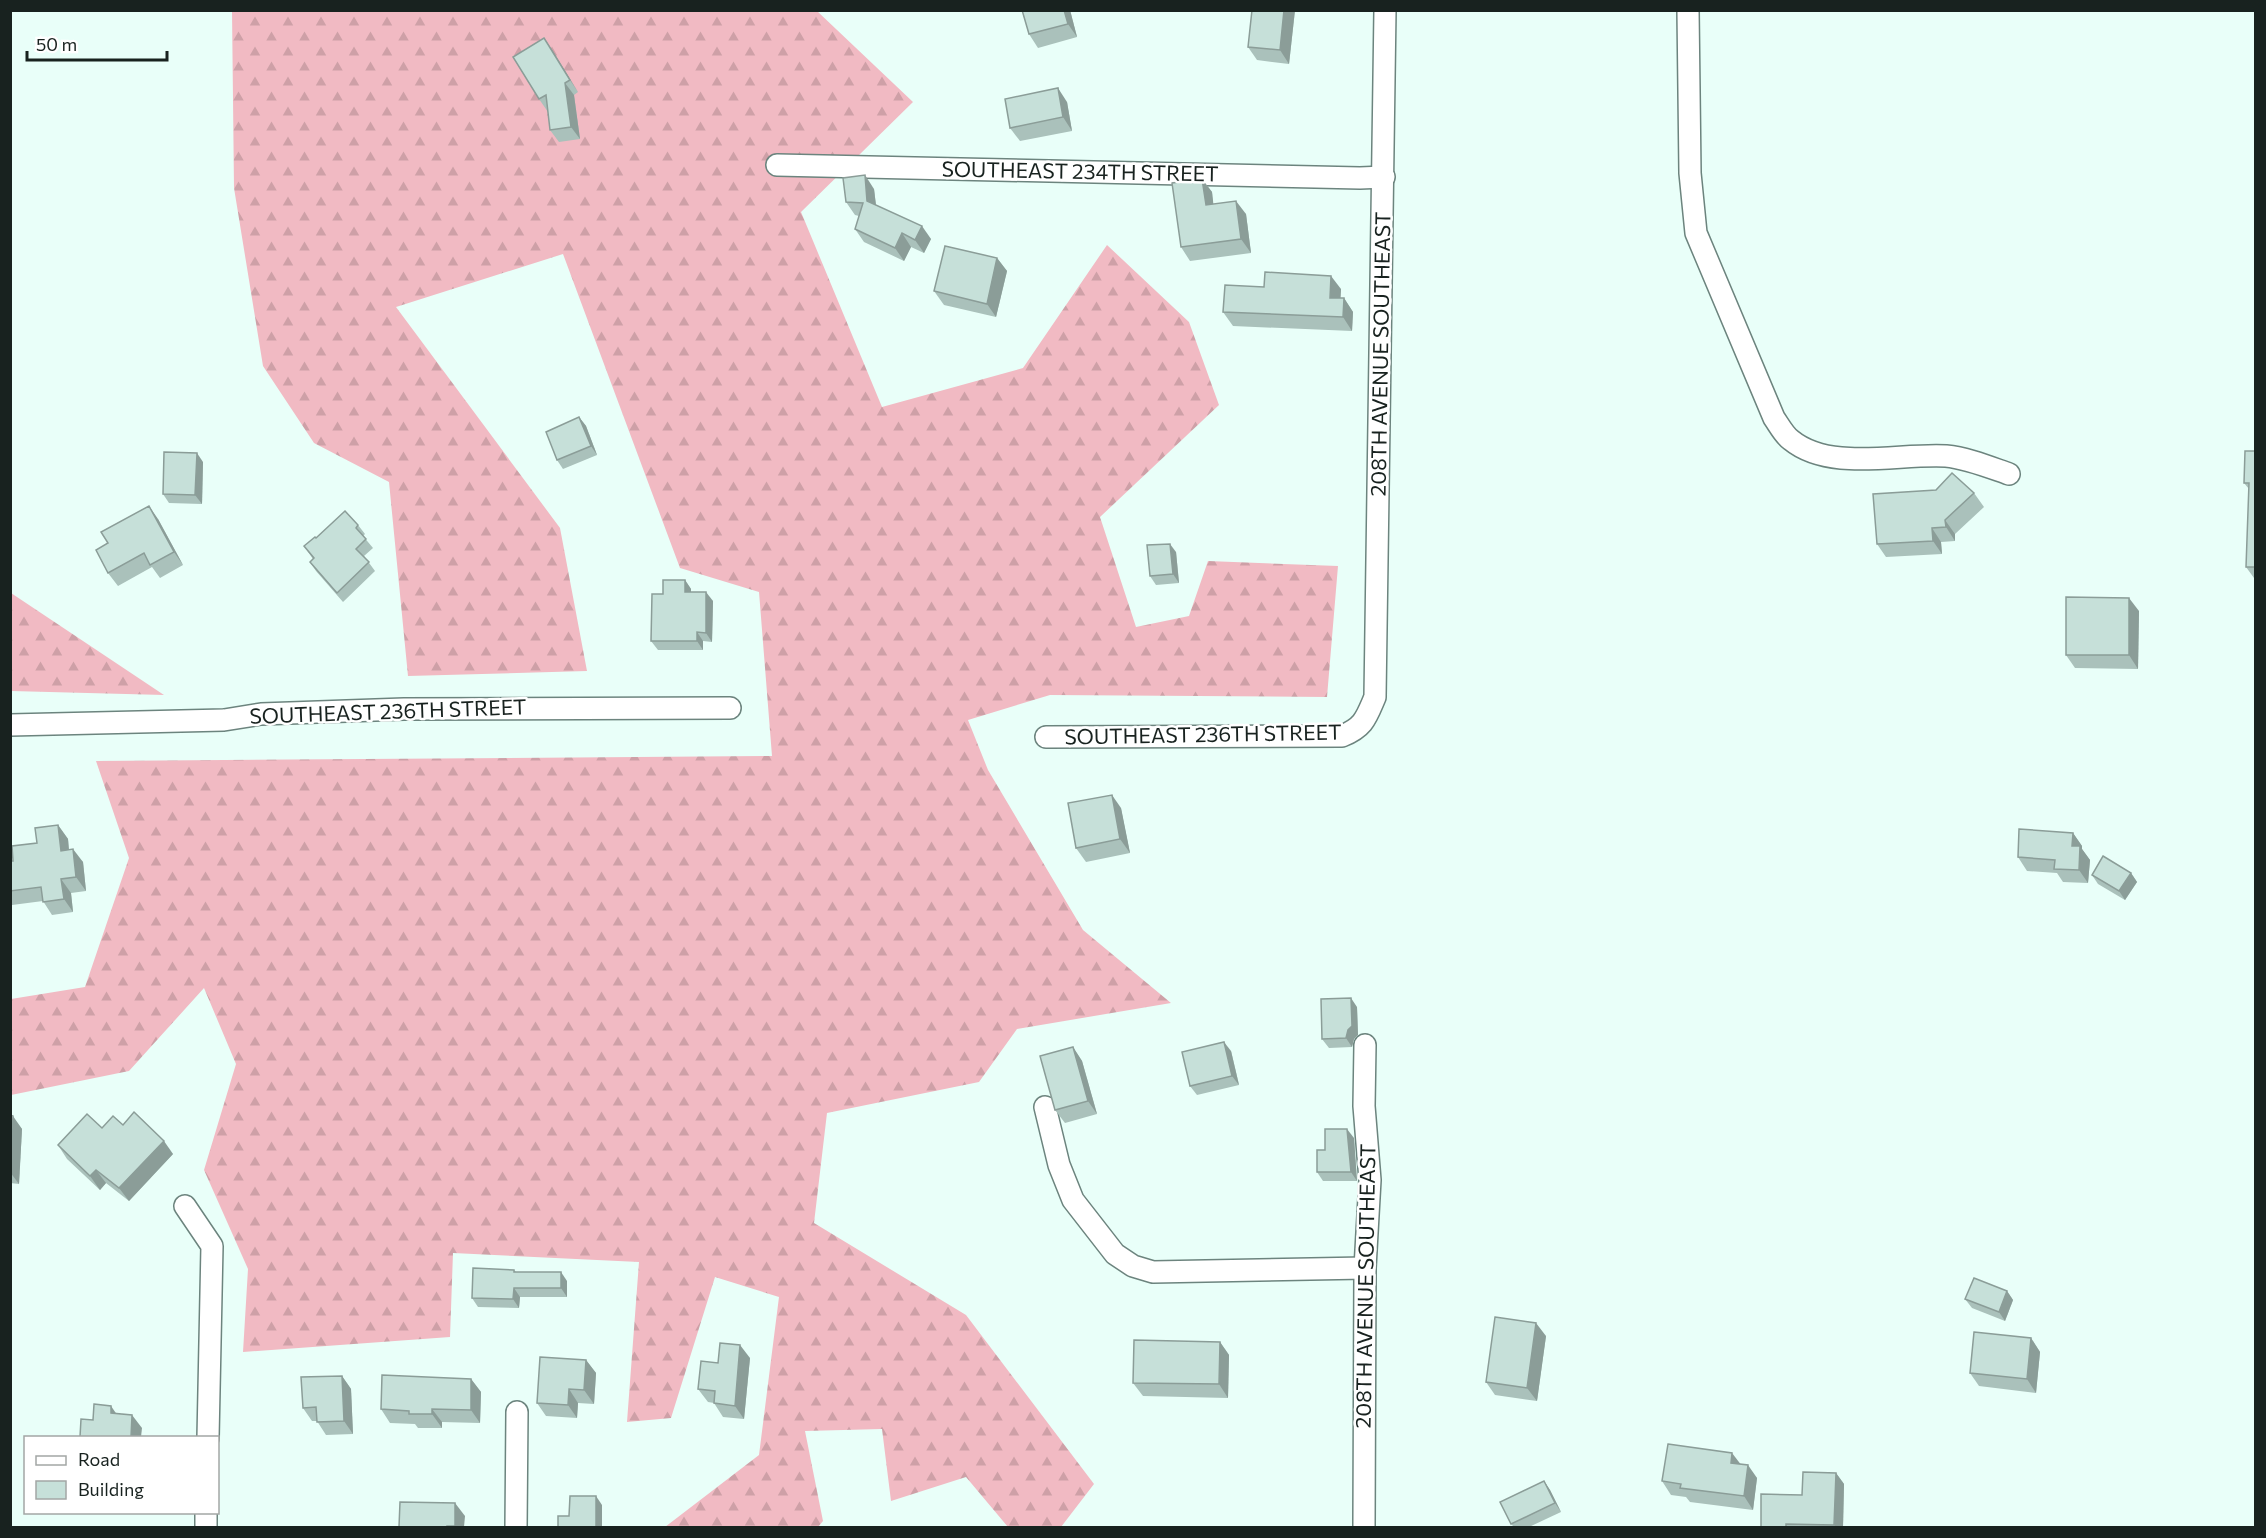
<svg xmlns="http://www.w3.org/2000/svg" width="2266" height="1538" viewBox="0 0 2266 1538" font-family="Commissioner,sans-serif">
  <defs>
    <pattern id="forest-firs" width="22" height="20" patternUnits="userSpaceOnUse" patternTransform="scale(1.5)"><rect width="22" height="20" fill="#f1bac3"/><path d="M5 1l3.5 6h-7zM16 11l3.5 6h-7z" fill="#cea0a7"/></pattern>
  </defs>
  <rect width="100%" height="100%" fill="#e9fff9"/>
  <g fill="url(#forest-firs)">
    <polygon points="232,11 817,11 913,102 801,212 882,407 1023,368 1107,245 1189,322 1219,405 1100,517 1136,627 1189,616 1208,561 1338,566 1327,697 1050,695 968,720 988,770 1083,930 1171,1003 1017,1029 979,1082 827,1113 814,1223 966,1315 1094,1484 1061,1527 1008,1527 966,1477 891,1501 882,1429 805,1431 823,1521 818,1527 665,1527 759,1455 779,1297 715,1277 671,1418 627,1422 639,1262 453,1253 450,1337 243,1352 248,1269 204,1170 236,1064 204,988 129,1071 11,1095 11,999 85,987 129,858 96,761 772,756 759,592 680,568 563,254 396,307 560,528 587,671 408,676 389,482 314,443 263,366 234,188"/>
    <polygon points="11,593 164,695 11,691"/>
  </g>
  <g fill="none" stroke-linecap="round" stroke-linejoin="round">
    <defs>
      <g id="street">
        <path d="M 1688,10 L 1690,173 L 1696,233 L 1774,418 C 1779,425 1784,435 1791,440 C 1830,472 1899,453 1946,456 C 1967,458 1989,467 2009,474"/>
        <polyline points="777,165 1360,178 1384,177"/>
        <polyline points="10,725 224,720 261,714 404,709 730,708"/>
        <path d="M 1046,737 L 1342,736 C 1364,727 1366,718 1375,697 L 1385,10"/>
        <polyline points="1045,1107 1059,1165 1073,1200 1115,1254 1133,1266 1153,1272 1365,1268"/>
        <polyline points="185,1206 212,1246 208,1438"/>
        <polyline points="206,1528 206,1512"/>
        <polyline points="516,1528 517,1412"/>
        <polyline points="1364,1528 1365,1268 1370,1180 1364,1106 1365,1045"/>
      </g>
    </defs>
    <use href="#street" stroke="#6c847e" stroke-width="24"/>
    <use href="#street" stroke="#fff" stroke-width="21"/>
  </g>
  <g fill="#aac1bb">
    <polygon points="1022,10 1070,10 1077,37 1038,48 1029,34"/>
    <polygon points="1252,10 1295,10 1289,64 1257,60 1248,47"/>
    <polygon points="544,38 578,92 574,95 580,139 559,142 550,130 548,112 539,99"/>
    <polygon points="1067,102 1072,131 1020,141 1010,128"/>
    <polygon points="1202,179 1212,192 1213,204 1246,214 1251,253 1190,261 1181,247"/>
    <polygon points="874,189 876,205 931,239 924,253 911,247 904,261 864,242 855,229 859,216 855,215 846,202"/>
    <polygon points="997,258 1007,271 996,317 944,305 934,291"/>
    <polygon points="1264,287 1341,289 1340,298 1344,298 1353,312 1352,331 1233,326 1223,312"/>
    <polygon points="579,417 586,426 597,455 563,469 557,460"/>
    <polygon points="2256,451 2256,578 2254,578 2246,567 2249,489 2244,483"/>
    <polygon points="203,462 202,504 169,503 163,494"/>
    <polygon points="1974,493 1984,507 1955,534 1955,541 1941,542 1942,554 1886,557 1877,544"/>
    <polygon points="158,519 183,565 160,578 152,567 118,586 108,573"/>
    <polygon points="358,525 365,534 363,536 373,548 364,556 375,571 343,602 316,571 310,562 313,559 304,546 316,538"/>
    <polygon points="1176,552 1179,583 1156,585 1150,576"/>
    <polygon points="685,580 691,589 691,592 713,601 712,642 703,641 703,650 658,650 651,641 663,594"/>
    <polygon points="2139,611 2138,669 2075,668 2066,655"/>
    <polygon points="1121,808 1130,853 1086,862 1076,848"/>
    <polygon points="58,825 68,839 69,850 83,862 86,891 71,893 73,912 52,915 43,901 12,905 10,904 10,861 13,861 37,843"/>
    <polygon points="2073,833 2082,846 2082,849 2090,860 2088,883 2063,882 2057,873 2027,871 2018,857"/>
    <polygon points="2131,873 2137,882 2125,900 2098,884 2092,875"/>
    <polygon points="1357,1007 1358,1035 1354,1039 1352,1047 1329,1048 1322,1039"/>
    <polygon points="1073,1047 1082,1061 1097,1114 1065,1123 1055,1110"/>
    <polygon points="1231,1051 1239,1085 1197,1095 1190,1086"/>
    <polygon points="10,1115 22,1129 19,1184 10,1183"/>
    <polygon points="123,1125 173,1154 129,1201 106,1183 100,1190 67,1159 58,1145 102,1128"/>
    <polygon points="1354,1138 1357,1181 1323,1181 1317,1172 1325,1150"/>
    <polygon points="514,1270 516,1272 567,1281 567,1297 520,1297 519,1308 478,1307 472,1298"/>
    <polygon points="2007,1291 2013,1300 2005,1321 1972,1308 1965,1299"/>
    <polygon points="1546,1336 1537,1401 1495,1395 1486,1382"/>
    <polygon points="2031,1338 2040,1352 2036,1393 1979,1386 1970,1373"/>
    <polygon points="1220,1342 1229,1355 1228,1398 1143,1396 1133,1383"/>
    <polygon points="750,1358 744,1419 723,1417 714,1403 708,1402 698,1389 718,1363"/>
    <polygon points="586,1360 596,1373 594,1404 578,1403 577,1418 546,1416 537,1403"/>
    <polygon points="342,1376 351,1389 353,1434 326,1435 317,1421 312,1421 303,1408"/>
    <polygon points="471,1379 481,1392 480,1423 442,1422 442,1428 418,1428 415,1424 390,1423 381,1409"/>
    <polygon points="1740,1464 1757,1478 1753,1510 1690,1502 1686,1497 1671,1495 1662,1481"/>
    <polygon points="1836,1473 1844,1484 1843,1527 1761,1527 1802,1495"/>
    <polygon points="1544,1481 1550,1490 1561,1512 1529,1527 1514,1527 1511,1524"/>
  </g>
  <g fill="#8b9d98">
    <polygon points="1064,10 1070,10 1077,37 1068,24"/>
    <polygon points="1284,10 1295,10 1289,64 1280,50"/>
    <polygon points="544,38 553,51 578,92 570,80"/>
    <polygon points="565,83 574,95 580,139 571,127"/>
    <polygon points="1058,88 1067,102 1072,131 1063,117"/>
    <polygon points="865,175 874,189 877,214 867,201"/>
    <polygon points="1202,179 1212,192 1215,218 1206,205"/>
    <polygon points="1236,201 1246,214 1251,253 1241,239"/>
    <polygon points="922,226 931,239 924,253 915,240"/>
    <polygon points="902,233 911,247 904,261 895,248"/>
    <polygon points="997,258 1007,271 996,317 987,304"/>
    <polygon points="1331,276 1341,289 1340,311 1330,298"/>
    <polygon points="1344,298 1353,312 1352,331 1343,317"/>
    <polygon points="579,417 586,426 597,455 591,446"/>
    <polygon points="197,453 203,462 202,504 195,495"/>
    <polygon points="149,506 158,519 183,565 174,552"/>
    <polygon points="1945,520 1955,534 1955,541 1946,527"/>
    <polygon points="1932,528 1941,542 1942,554 1933,541"/>
    <polygon points="1170,544 1176,552 1179,583 1173,574"/>
    <polygon points="685,580 691,589 691,601 685,592"/>
    <polygon points="706,592 713,601 712,642 706,633"/>
    <polygon points="2129,598 2139,611 2138,669 2129,655"/>
    <polygon points="697,632 703,641 703,650 697,641"/>
    <polygon points="1112,795 1121,808 1130,853 1120,839"/>
    <polygon points="58,825 68,839 70,864 61,851"/>
    <polygon points="2073,833 2082,846 2082,849 2090,860 2088,883 2079,870 2072,846"/>
    <polygon points="73,849 83,862 86,891 76,877"/>
    <polygon points="2131,873 2137,882 2125,900 2119,891"/>
    <polygon points="61,879 71,893 73,912 64,899"/>
    <polygon points="1351,998 1357,1007 1358,1035 1354,1039 1352,1047 1346,1038"/>
    <polygon points="1224,1042 1231,1051 1239,1085 1232,1076"/>
    <polygon points="1073,1047 1082,1061 1097,1114 1088,1101"/>
    <polygon points="13,1116 22,1129 19,1184 10,1172 10,1155"/>
    <polygon points="1347,1129 1354,1138 1357,1181 1351,1172"/>
    <polygon points="164,1141 173,1154 129,1201 119,1188"/>
    <polygon points="96,1170 106,1183 100,1190 90,1176"/>
    <polygon points="561,1272 567,1281 567,1297 561,1288"/>
    <polygon points="514,1288 520,1297 519,1308 513,1299"/>
    <polygon points="2007,1291 2013,1300 2005,1321 1999,1312"/>
    <polygon points="1536,1323 1546,1336 1537,1401 1527,1388"/>
    <polygon points="2031,1338 2040,1352 2036,1393 2027,1379"/>
    <polygon points="1220,1342 1229,1355 1228,1398 1219,1384"/>
    <polygon points="740,1345 750,1358 744,1419 735,1406"/>
    <polygon points="586,1360 596,1373 594,1404 584,1390"/>
    <polygon points="342,1376 351,1389 353,1434 344,1421"/>
    <polygon points="471,1379 481,1392 480,1423 471,1410"/>
    <polygon points="569,1389 578,1403 577,1418 568,1405"/>
    <polygon points="111,1406 120,1419 111,1413"/>
    <polygon points="432,1409 442,1422 442,1428 432,1414"/>
    <polygon points="132,1415 142,1428 141,1437 131,1437"/>
    <polygon points="1732,1453 1742,1466 1731,1463"/>
    <polygon points="1748,1465 1757,1478 1753,1510 1744,1496"/>
    <polygon points="1836,1473 1844,1484 1843,1527 1836,1527 1834,1525"/>
    <polygon points="1544,1481 1550,1490 1561,1512 1555,1503"/>
    <polygon points="596,1496 602,1505 602,1527 596,1527"/>
    <polygon points="455,1503 465,1516 464,1527 456,1527 455,1526"/>
  </g>
  <g fill="#c6e0d9" stroke="#8b9d98" stroke-width="1.5">
    <polygon points="1022,10 1064,10 1068,24 1029,34"/>
    <polygon points="1252,10 1284,10 1280,50 1248,47"/>
    <polygon points="544,38 570,80 565,83 571,127 550,130 546,95 539,99 513,57"/>
    <polygon points="1058,88 1063,117 1010,128 1005,99"/>
    <polygon points="865,175 867,201 922,226 915,240 902,233 895,248 855,229 863,203 846,202 843,178"/>
    <polygon points="1202,179 1206,205 1236,201 1241,239 1181,247 1172,183"/>
    <polygon points="945,246 997,258 987,304 934,291"/>
    <polygon points="1265,272 1331,276 1330,298 1344,298 1343,317 1223,312 1225,285 1264,287"/>
    <polygon points="579,417 591,446 557,460 546,432"/>
    <polygon points="2245,451 2256,451 2256,567 2246,567 2249,483 2244,483"/>
    <polygon points="164,452 197,453 195,495 163,494"/>
    <polygon points="1952,473 1974,493 1945,520 1946,527 1932,528 1933,541 1877,544 1873,494 1936,490"/>
    <polygon points="149,506 174,552 150,565 144,553 108,573 96,550 108,543 101,532"/>
    <polygon points="345,511 358,525 356,528 366,539 356,549 369,562 337,593 310,562 314,558 304,546 315,537 316,538"/>
    <polygon points="1170,544 1173,574 1150,576 1147,545"/>
    <polygon points="663,580 685,580 685,592 706,592 706,633 697,632 697,641 651,641 652,594 663,594"/>
    <polygon points="2066,597 2129,598 2129,655 2066,655"/>
    <polygon points="1112,795 1120,839 1076,848 1068,803"/>
    <polygon points="58,825 61,851 73,849 76,877 61,879 64,899 43,902 41,887 10,891 10,861 13,861 12,846 37,843 35,828"/>
    <polygon points="2019,829 2073,833 2072,846 2080,846 2079,870 2054,869 2055,860 2018,857"/>
    <polygon points="2103,856 2131,873 2119,891 2092,875"/>
    <polygon points="1351,998 1352,1026 1348,1030 1346,1038 1322,1039 1321,999"/>
    <polygon points="1224,1042 1232,1076 1190,1086 1182,1052"/>
    <polygon points="1073,1047 1088,1101 1055,1110 1040,1056"/>
    <polygon points="134,1112 164,1141 119,1188 96,1170 90,1176 58,1145 87,1114 102,1128 113,1116 123,1125"/>
    <polygon points="10,1115 13,1116 10,1155"/>
    <polygon points="1325,1129 1347,1129 1351,1172 1317,1172 1317,1150 1325,1150"/>
    <polygon points="473,1268 514,1270 514,1272 561,1272 561,1288 514,1288 513,1299 472,1298"/>
    <polygon points="1974,1278 2007,1291 1999,1312 1965,1299"/>
    <polygon points="1495,1317 1536,1323 1527,1388 1486,1382"/>
    <polygon points="1974,1332 2031,1338 2027,1379 1970,1373"/>
    <polygon points="1134,1340 1220,1342 1219,1384 1133,1383"/>
    <polygon points="720,1343 740,1345 735,1406 714,1403 715,1391 698,1389 701,1361 718,1363"/>
    <polygon points="540,1357 586,1360 584,1390 569,1389 568,1405 537,1403"/>
    <polygon points="382,1375 471,1379 471,1410 432,1409 432,1414 409,1414 409,1411 381,1409"/>
    <polygon points="342,1376 344,1421 317,1422 316,1407 303,1408 301,1377"/>
    <polygon points="94,1404 111,1406 111,1413 132,1415 131,1437 80,1437 81,1419 93,1420"/>
    <polygon points="1668,1444 1732,1453 1731,1463 1748,1465 1744,1496 1680,1488 1681,1484 1662,1481"/>
    <polygon points="1803,1472 1836,1473 1834,1525 1786,1524 1786,1527 1761,1527 1761,1494 1802,1495"/>
    <polygon points="1544,1481 1555,1503 1511,1524 1500,1502"/>
    <polygon points="570,1496 596,1496 596,1527 558,1527 558,1516 569,1516"/>
    <polygon points="400,1502 455,1503 455,1526 447,1526 447,1527 399,1527"/>
  </g>
  <g text-anchor="middle" stroke-width="5" stroke-linejoin="round" paint-order="stroke">
    <g font-size="21" fill="#18221f" stroke="#fff">
      <text transform="translate(1080 172) rotate(1)" y="7">SOUTHEAST 234TH STREET</text>
      <text transform="translate(1381 354) rotate(-89)" y="7">208TH AVENUE SOUTHEAST</text>
      <text transform="translate(388 712) rotate(-2)" y="7">SOUTHEAST 236TH STREET</text>
      <text transform="translate(1203 735) rotate(-1)" y="7">SOUTHEAST 236TH STREET</text>
      <text transform="translate(1366 1286) rotate(-89)" y="7">208TH AVENUE SOUTHEAST</text>
    </g>
  </g>
  <rect width="2266" height="1538" fill="none" stroke="#18221f" stroke-width="24"/>
  <rect x="24" y="1436" width="195" height="78" fill="#ffffff" stroke="#a3a7a5" stroke-width="1.5"/>
  <rect x="36" y="1456" width="30" height="9" fill="#ffffff" stroke="#a3a7a5" stroke-width="1.5"/>
  <text x="78" y="1466" font-size="18" fill="#18221f">Road</text>
  <rect x="36" y="1481" width="30" height="18" fill="#c6e0d9" stroke="#a3a7a5" stroke-width="1.5"/>
  <text x="78" y="1496" font-size="18" fill="#18221f">Building</text>
  <path d="M27 51v9h140v-9" fill="none" stroke="#18221f" stroke-width="3"/>
  <text x="36" y="51" font-size="18" fill="#18221f" stroke="#ffffff" stroke-width="4.5" paint-order="stroke">50 m</text>
</svg>
